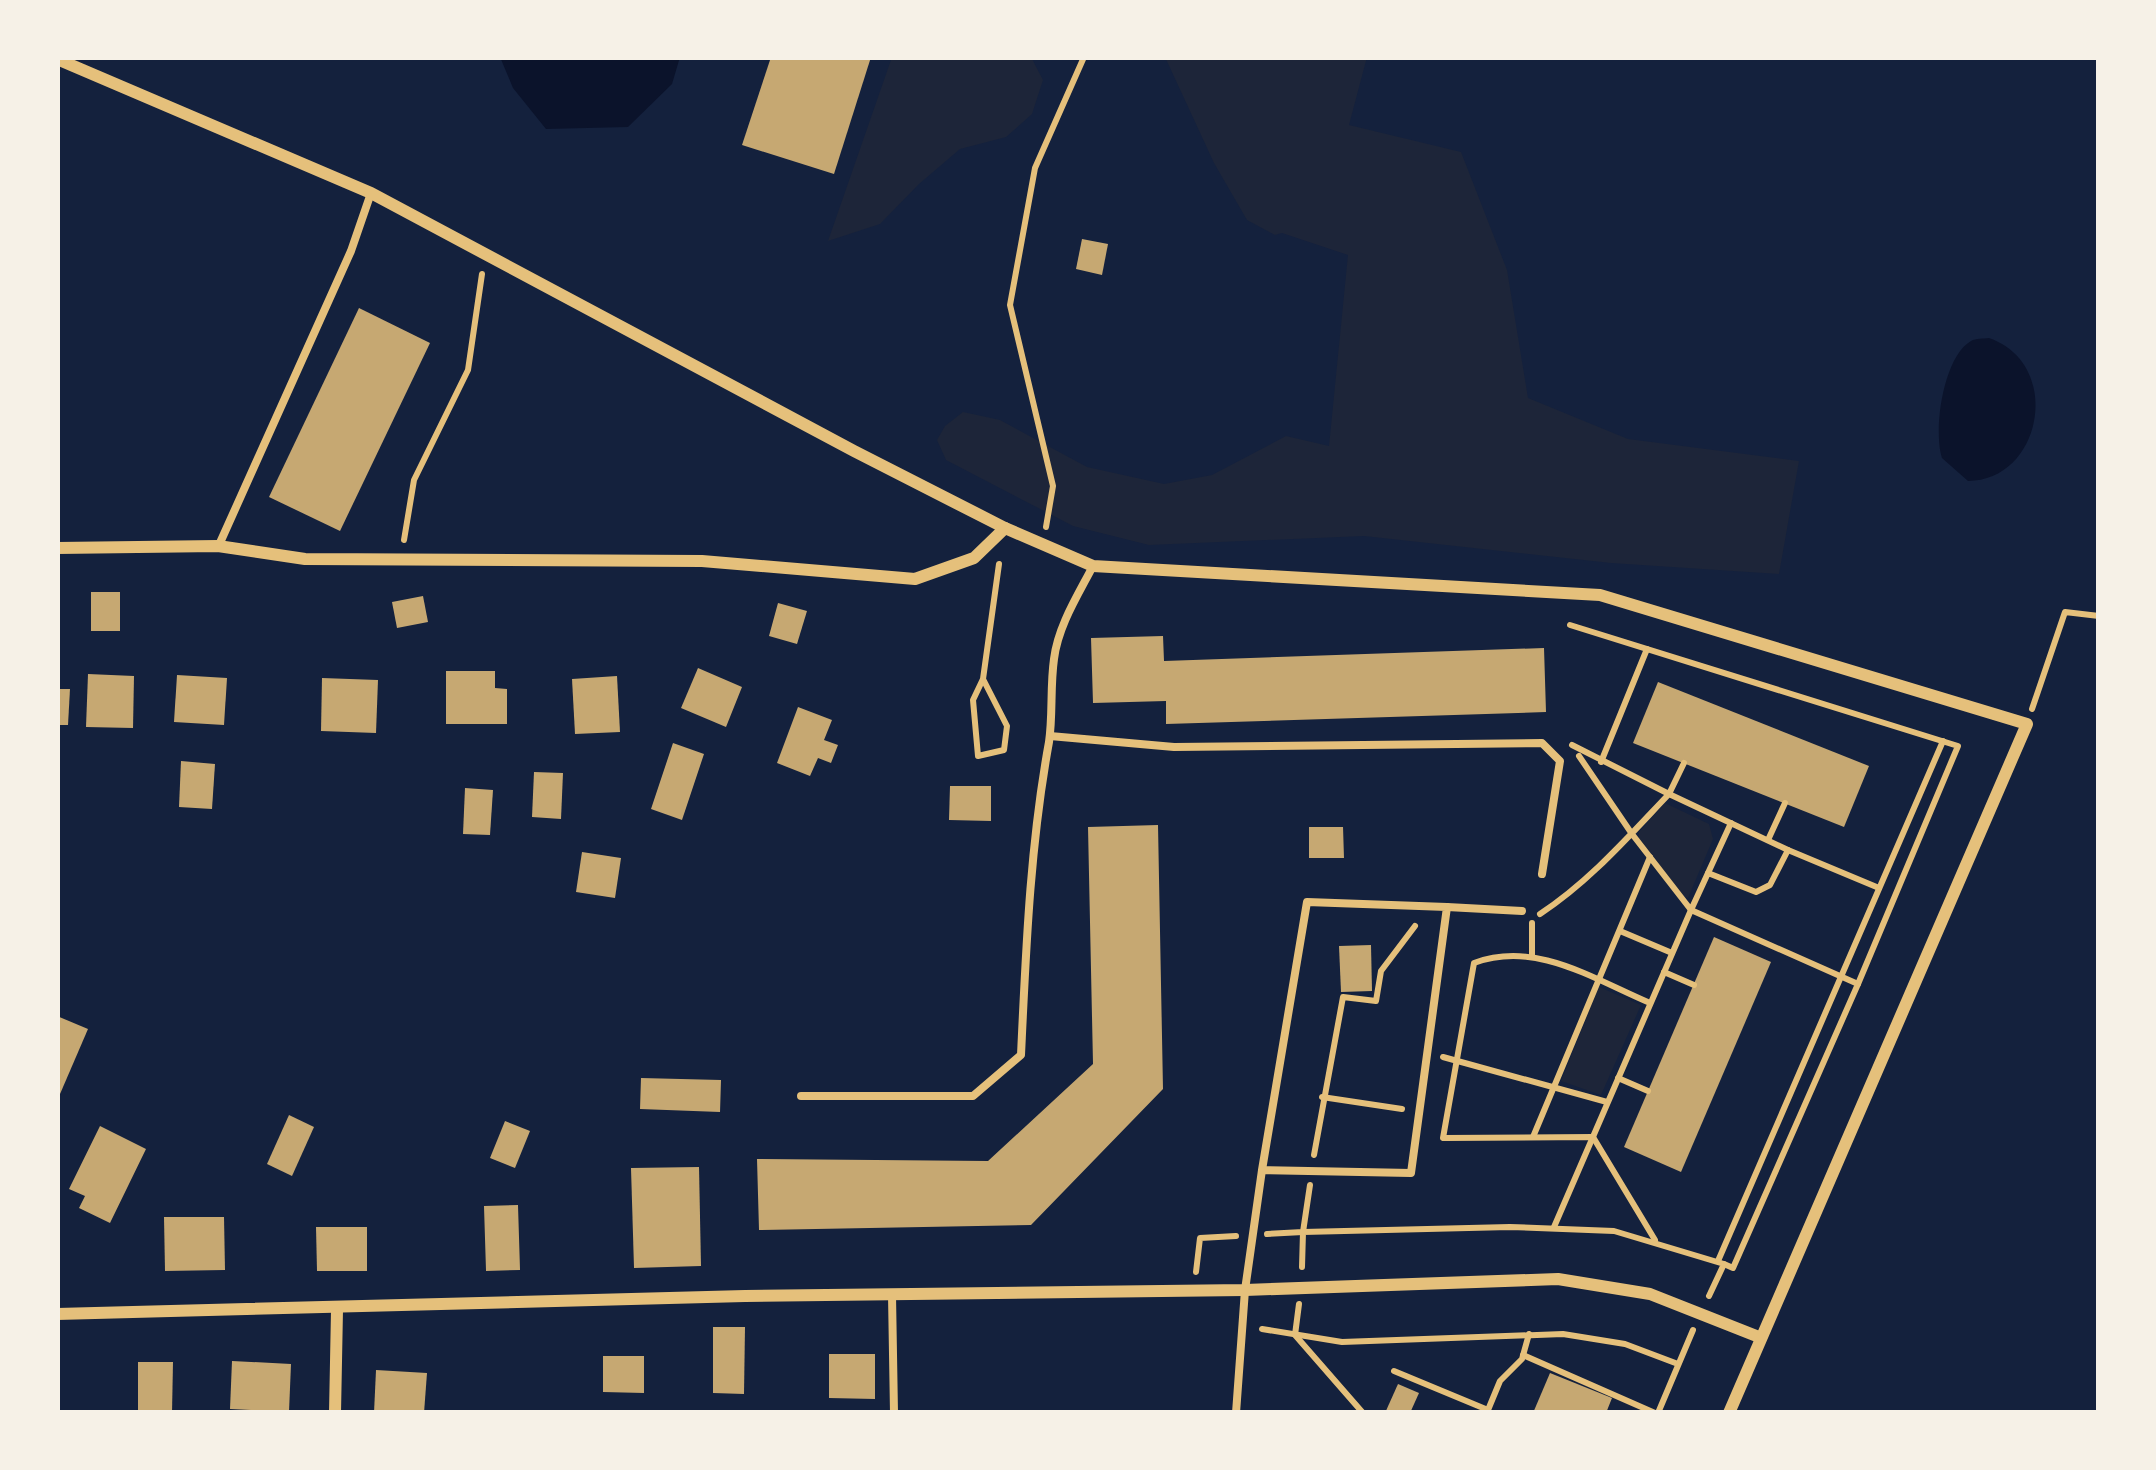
<svg xmlns="http://www.w3.org/2000/svg" width="2156" height="1470" viewBox="0 0 2156 1470" font-family="Arial,sans-serif">
  <rect width="100%" height="100%" fill="#14213d"/>
  <g fill="#1d2539">
    <polygon points="892,57 1031,57 1043,80 1032,114 1006,137 960,149 919,184 880,224 828,241"/>
    <polygon points="1165,57 1367,57 1349,125 1461,152 1507,270 1528,398 1628,439 1799,461 1779,574 1611,563 1364,536 1149,545 1073,526 946,460 937,440 945,426 963,412 1000,420 1087,467 1164,484 1212,475 1286,436 1329,446 1348,255 1282,233 1275,235 1247,220 1214,163"/>
    <polygon points="1665,803 1709,824 1713,839 1688,898 1683,896 1639,839 1639,832"/>
    <polygon points="1599,987 1641,1005 1601,1095 1561,1081"/>
  </g>
  <g fill="#0b132b">
    <polygon points="500,57 680,57 672,84 628,127 546,129 513,88"/>
    <path d="M 1989,338 C 2064,364 2042,481 1968,481 L 1942,458 C 1933,431 1943,357 1971,341 C 1976,338 1983,339 1989,338 Z"/>
  </g>
  <g fill="#c6a872">
    <polygon points="771,57 871,57 834,174 742,145"/>
    <polygon points="1082,239 1108,244 1102,275 1076,269"/>
    <polygon points="359,308 430,343 340,531 269,497"/>
    <rect x="91" y="592" width="29" height="39"/>
    <polygon points="423,596 428,622 397,628 392,602"/>
    <polygon points="778,603 807,611 797,644 769,636"/>
    <polygon points="1163,636 1164,661 1544,648 1546,712 1166,724 1166,701 1093,703 1091,638"/>
    <polygon points="698,668 742,687 726,727 681,708"/>
    <polygon points="446,671 495,671 495,688 507,689 507,724 446,724"/>
    <polygon points="88,674 134,676 133,728 86,727"/>
    <polygon points="177,675 227,678 224,725 174,722"/>
    <polygon points="617,676 620,732 575,734 572,679"/>
    <polygon points="322,678 378,680 376,733 321,731"/>
    <polygon points="1658,682 1869,766 1844,827 1633,743"/>
    <polygon points="57,689 70,689 68,725 57,725"/>
    <polygon points="798,707 832,720 824,740 838,745 831,763 818,758 810,776 777,763"/>
    <polygon points="673,743 704,754 682,820 651,809"/>
    <polygon points="181,761 215,764 212,809 179,807"/>
    <polygon points="534,772 563,773 561,819 532,817"/>
    <polygon points="950,786 991,786 991,821 949,820"/>
    <polygon points="465,788 493,790 490,835 463,834"/>
    <polygon points="1158,825 1163,1089 1031,1225 759,1230 757,1159 988,1161 1093,1064 1088,827"/>
    <polygon points="1309,827 1343,827 1344,858 1309,858"/>
    <polygon points="582,852 621,858 615,898 576,892"/>
    <polygon points="1714,937 1771,962 1681,1172 1624,1147"/>
    <polygon points="1371,945 1372,991 1341,992 1339,946"/>
    <polygon points="57,1016 88,1029 57,1101"/>
    <polygon points="641,1078 721,1080 720,1112 640,1109"/>
    <polygon points="289,1115 314,1127 292,1176 267,1164"/>
    <polygon points="505,1121 530,1131 515,1168 490,1158"/>
    <polygon points="100,1126 146,1149 110,1223 79,1208 85,1196 69,1189"/>
    <polygon points="699,1167 701,1266 634,1268 631,1168"/>
    <polygon points="518,1205 520,1270 486,1271 484,1206"/>
    <polygon points="164,1217 224,1217 225,1270 165,1271"/>
    <polygon points="316,1227 367,1227 367,1271 317,1271"/>
    <polygon points="713,1327 745,1327 744,1394 713,1393"/>
    <polygon points="829,1354 875,1354 875,1399 829,1398"/>
    <polygon points="603,1356 644,1356 644,1393 603,1392"/>
    <polygon points="232,1361 291,1364 289,1412 230,1409"/>
    <polygon points="138,1362 173,1362 172,1413 138,1413"/>
    <polygon points="376,1370 427,1373 424,1413 374,1413"/>
    <polygon points="1550,1373 1612,1398 1606,1413 1533,1413"/>
    <polygon points="1398,1384 1419,1393 1410,1413 1385,1413"/>
  </g>
  <g fill="none" stroke-linecap="round" stroke-linejoin="round">
    <g stroke="#e5c07b" stroke-width="6">
      <polyline points="1046,527 1053,486 1010,305 1035,168 1084,57"/>
      <polyline points="404,540 414,480 468,370 482,274"/>
      <polyline points="1570,625 1958,746 1858,984"/>
      <polyline points="983,679 973,700 978,756 1004,750 1007,726 983,679 999,564"/>
      <polyline points="2032,709 2065,612 2099,616"/>
      <polyline points="1572,745 1669,794 1684,763"/>
      <polyline points="1601,762 1647,649"/>
      <polyline points="1768,840 1785,803"/>
      <polyline points="1788,850 1879,888"/>
      <polyline points="1708,873 1731,823"/>
      <path d="M 1540,914 C 1590,881 1628,837 1669,794 L 1788,850 L 1770,885 L 1756,892 L 1708,873 L 1691,910 L 1632,834 L 1579,756"/>
      <polyline points="1620,931 1672,953"/>
      <polyline points="1532,955 1532,923"/>
      <polyline points="1664,972 1694,985"/>
      <polyline points="1443,1057 1607,1102"/>
      <polyline points="1618,1078 1648,1091"/>
      <polyline points="1322,1097 1402,1109"/>
      <polyline points="1533,1137 1650,857"/>
      <path d="M 1443,1138 L 1474,963 C 1536,940 1593,979 1650,1003"/>
      <polyline points="1444,1138 1593,1137 1655,1240"/>
      <polyline points="1314,1155 1343,997 1376,1001 1381,971 1415,926"/>
      <polyline points="1554,1227 1691,910 1858,984 1733,1268 1724,1264"/>
      <polyline points="1267,1234 1303,1232 1310,1185"/>
      <polyline points="1718,1261 1943,741"/>
      <polyline points="1302,1267 1303,1232 1510,1227 1614,1231 1724,1264 1709,1296"/>
      <polyline points="1196,1272 1200,1238 1236,1236"/>
      <polyline points="1299,1304 1295,1335 1363,1413"/>
      <polyline points="1262,1329 1342,1342 1563,1334 1625,1344 1678,1364"/>
      <polyline points="1523,1355 1655,1413"/>
      <polyline points="1394,1371 1488,1410"/>
      <polyline points="1488,1410 1500,1381 1522,1359 1529,1334"/>
      <polyline points="1658,1413 1693,1330"/>
    </g>
    <g stroke="#e5c07b" stroke-width="8">
      <polyline points="219,545 351,251 371,193"/>
      <polyline points="1050,736 1174,747 1542,743 1560,761 1542,874"/>
      <polyline points="1447,907 1522,911"/>
      <path d="M 801,1096 L 973,1096 L 1021,1055 C 1026,949 1030,846 1049,742 C 1053,715 1050,687 1054,659 C 1058,626 1078,595 1093,566"/>
      <polyline points="892,1295 894,1413"/>
      <polyline points="1236,1413 1245,1290 1262,1170 1411,1173 1447,907 1307,902 1262,1170"/>
    </g>
    <g stroke="#e5c07b" stroke-width="12">
      <polyline points="57,59 371,193 854,451 1005,528 1093,566 1600,595 2027,724 1729,1413"/>
      <polyline points="57,548 218,546 305,559 702,561 915,579 974,558 1005,528"/>
      <polyline points="57,1314 745,1296 1245,1290 1558,1279 1650,1294 1759,1337"/>
      <polyline points="335,1413 337,1310"/>
    </g>
  </g>
  <rect width="2156" height="1470" fill="none" stroke="#f6f1e7" stroke-width="120"/>
</svg>
